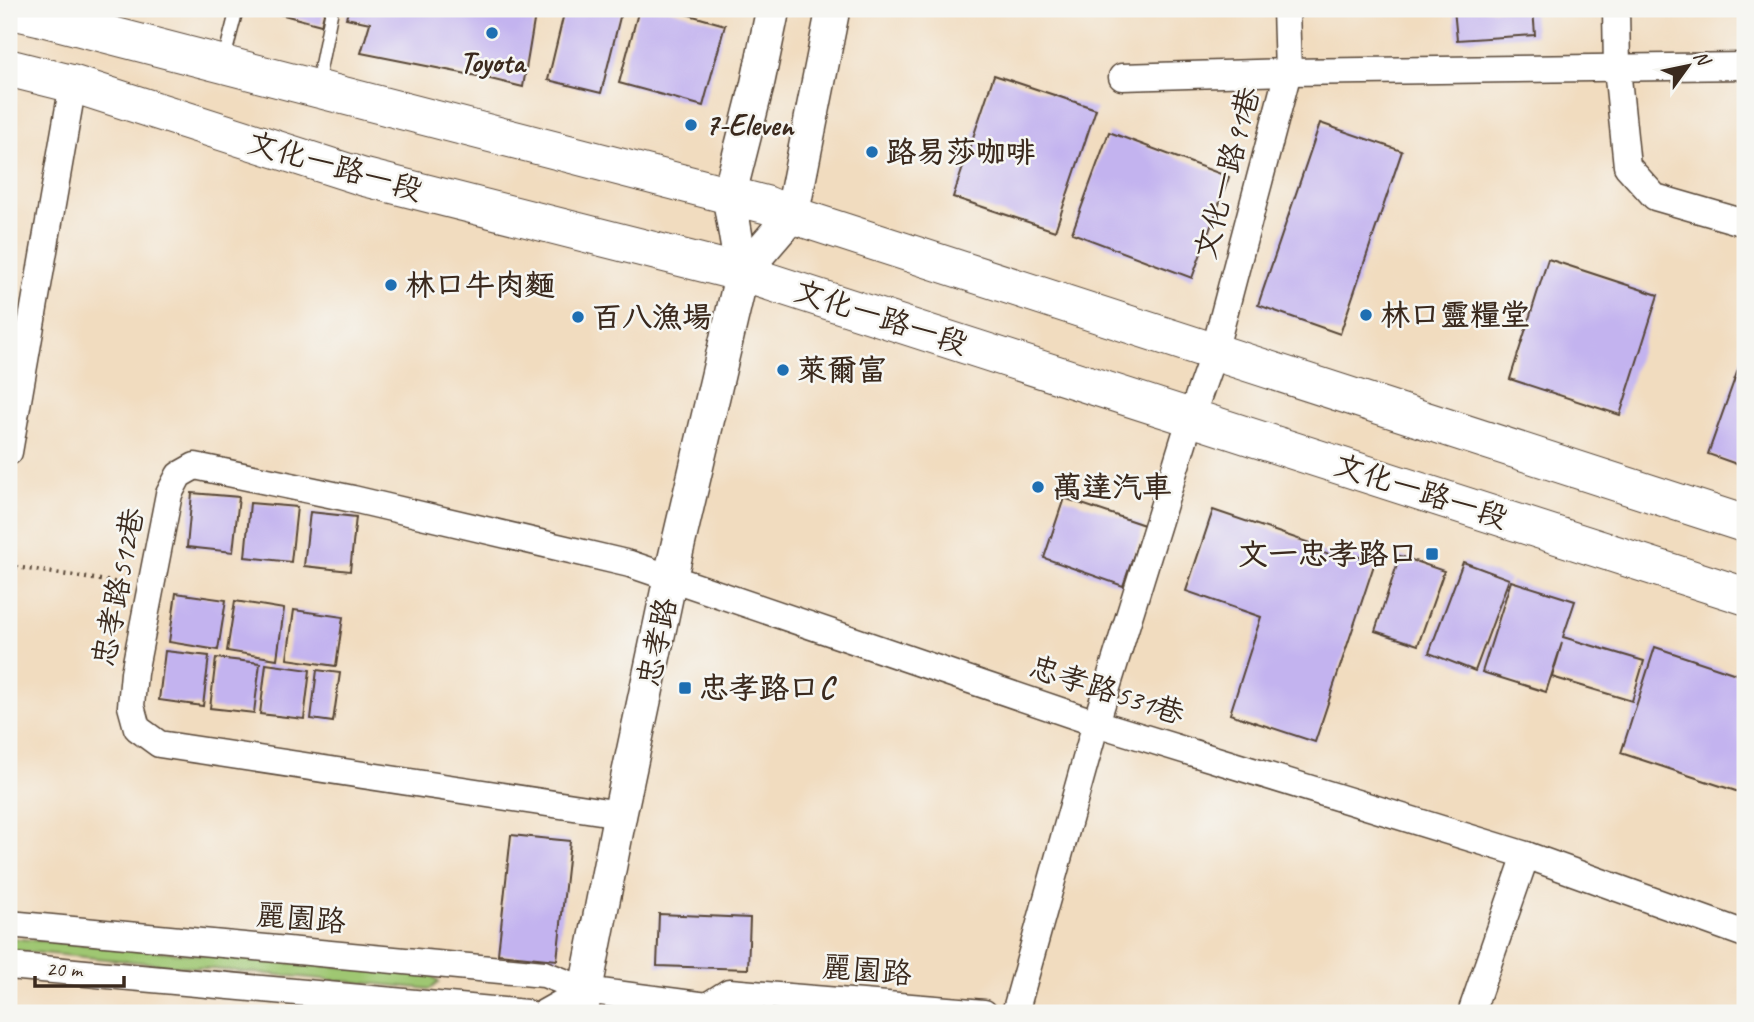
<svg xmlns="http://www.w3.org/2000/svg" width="1754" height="1022" viewBox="0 0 1754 1022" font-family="Caveat,'LXGW WenKai TC',sans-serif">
  <rect width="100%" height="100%" fill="#f6f6f2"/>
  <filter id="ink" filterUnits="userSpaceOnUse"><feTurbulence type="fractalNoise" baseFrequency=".0143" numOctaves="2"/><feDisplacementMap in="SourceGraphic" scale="14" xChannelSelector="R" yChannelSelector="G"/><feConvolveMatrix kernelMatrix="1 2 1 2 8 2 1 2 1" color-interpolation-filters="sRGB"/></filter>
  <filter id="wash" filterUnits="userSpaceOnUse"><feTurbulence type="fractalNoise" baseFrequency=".00686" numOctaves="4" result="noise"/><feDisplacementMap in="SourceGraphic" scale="28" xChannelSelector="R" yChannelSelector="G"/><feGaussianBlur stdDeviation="1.57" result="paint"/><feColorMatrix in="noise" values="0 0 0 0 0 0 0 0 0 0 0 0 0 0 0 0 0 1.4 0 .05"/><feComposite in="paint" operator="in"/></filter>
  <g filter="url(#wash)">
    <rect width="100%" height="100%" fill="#f1dcbf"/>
    <g fill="#9fc772" stroke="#6d7848" stroke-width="2">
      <polygon points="9,938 431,975 439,982 430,989 9,950"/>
      <polygon points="735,1003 849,1013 744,1013 734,1012 727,1007"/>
    </g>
    <g id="blocks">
      <g fill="#c3b3ef">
        <polygon points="261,9 325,9 321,25"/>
        <polygon points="349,9 536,9 523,87 482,77 361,53 370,23 346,18"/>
        <polygon points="565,9 622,9 601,93 548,80"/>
        <polygon points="639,9 668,9 725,25 703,106 619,83"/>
        <polygon points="1454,9 1533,9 1535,35 1457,40"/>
        <polygon points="994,75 1096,109 1055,231 953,197"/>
        <polygon points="1320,123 1402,151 1340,334 1258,305"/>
        <polygon points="1109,132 1229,177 1192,278 1072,233"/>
        <polygon points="1548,259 1658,295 1620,415 1510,379"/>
        <polygon points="1745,350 1745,467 1708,454"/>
        <polygon points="192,493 239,497 233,552 187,547"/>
        <polygon points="1064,498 1144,525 1123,586 1044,558"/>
        <polygon points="250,503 297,507 291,562 245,557"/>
        <polygon points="1213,510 1310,543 1308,548 1348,561 1350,554 1375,562 1315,742 1230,714 1261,617 1186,591"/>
        <polygon points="310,512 356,517 350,571 304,566"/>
        <polygon points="1400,556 1444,571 1418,645 1375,631"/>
        <polygon points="1463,562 1509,579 1475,671 1429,653"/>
        <polygon points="1511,581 1575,601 1563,637 1644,661 1632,701 1552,677 1562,643 1546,692 1482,672"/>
        <polygon points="176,593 226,600 218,650 169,642"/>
        <polygon points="235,601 284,609 277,659 227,651"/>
        <polygon points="294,610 343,617 336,666 287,659"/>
        <polygon points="1655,647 1745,677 1745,794 1621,753"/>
        <polygon points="165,651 209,656 203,706 159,700"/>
        <polygon points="216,658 260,663 254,713 210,708"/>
        <polygon points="266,664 310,670 304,719 260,714"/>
        <polygon points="317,670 340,673 333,722 311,719"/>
        <polygon points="511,835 570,841 557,960 498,954"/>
        <polygon points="659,914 750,918 748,969 657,966"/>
      </g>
    </g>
  </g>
  <g filter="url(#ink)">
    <use href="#blocks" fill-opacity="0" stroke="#564536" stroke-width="2"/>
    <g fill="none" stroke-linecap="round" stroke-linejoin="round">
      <defs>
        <g id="service">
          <polyline points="223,63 237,9"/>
          <polyline points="317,85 332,9"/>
        </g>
        <g id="minor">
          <polyline points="1616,9 1617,68 1627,166 1655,197 1745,223"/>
          <polyline points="1122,77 1288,72 1745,66"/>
          <polyline points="9,452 73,84"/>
          <polyline points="620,814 159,744 137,728 131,706 134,673 169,494 179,475 195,466 353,499 630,564 1096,723 1526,855 1745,934"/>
          <polyline points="9,924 544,974 585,990 707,1006 729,992 984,1013"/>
          <polyline points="9,966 526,1013"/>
          <polyline points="544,1013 585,990"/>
          <polyline points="1015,1013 1096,723 1191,417 1214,352 1288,72 1286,9"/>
          <polyline points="1471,1013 1526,855"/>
        </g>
        <g id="tertiary">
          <polyline points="742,273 792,215 833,9"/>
          <polyline points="581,1013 620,814 670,579 742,273 729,196 757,86 773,9"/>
        </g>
        <g id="secondary">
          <polyline points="9,10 40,17 767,205 792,215 1745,524"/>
          <polyline points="9,68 73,84 363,177 742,273 1745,596"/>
        </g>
      </defs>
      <use href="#service" stroke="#564536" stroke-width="15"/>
      <use href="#minor" stroke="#564536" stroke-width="29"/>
      <use href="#tertiary" stroke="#564536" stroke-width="36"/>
      <use href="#secondary" stroke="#564536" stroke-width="39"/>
      <polyline stroke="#564536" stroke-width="4.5" stroke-dasharray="2 5" stroke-linecap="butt" points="9,566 126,584"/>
      <use href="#service" stroke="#fff" stroke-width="12"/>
      <use href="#minor" stroke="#fff" stroke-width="26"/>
      <use href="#tertiary" stroke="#fff" stroke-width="33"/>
      <use href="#secondary" stroke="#fff" stroke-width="37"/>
    </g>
  </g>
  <g fill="#1f6fb2" stroke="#f6f6f2" stroke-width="2.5">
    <circle cx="492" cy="33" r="7"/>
    <circle cx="691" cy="125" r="7"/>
    <circle cx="872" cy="152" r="7"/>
    <circle cx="391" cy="285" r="7"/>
    <circle cx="1366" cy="315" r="7"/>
    <circle cx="578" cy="317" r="7"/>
    <circle cx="783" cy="370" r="7"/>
    <circle cx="1038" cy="487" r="7"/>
    <rect x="1425" y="547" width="14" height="14" rx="3.5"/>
    <rect x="678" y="681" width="14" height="14" rx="3.5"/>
  </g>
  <g text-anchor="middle" stroke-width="5" stroke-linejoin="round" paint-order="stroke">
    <g font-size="30" font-weight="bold" fill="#3b2a1e" stroke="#f6f6f2" text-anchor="start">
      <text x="492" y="72" text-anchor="middle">Toyota</text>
      <text x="705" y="135">7-Eleven</text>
      <text x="886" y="162">路易莎咖啡</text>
      <text x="405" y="295">林口牛肉麵</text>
      <text x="1380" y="325">林口靈糧堂</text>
      <text x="592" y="327">百八漁場</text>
      <text x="797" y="380">萊爾富</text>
      <text x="1052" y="497">萬達汽車</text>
      <text x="1418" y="564" text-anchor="end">文一忠孝路口</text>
      <text x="699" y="698">忠孝路口C</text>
    </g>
    <g font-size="30" fill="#3b2a1e" stroke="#f6f6f2">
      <text transform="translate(335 166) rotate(16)" y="10">文化一路一段</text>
      <text transform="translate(1227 173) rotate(-75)" y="10">文化一路91巷</text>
      <text transform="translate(881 317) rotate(18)" y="10">文化一路一段</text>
      <text transform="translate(1421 491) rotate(18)" y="10">文化一路一段</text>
      <text transform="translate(118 587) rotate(-79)" y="10">忠孝路512巷</text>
      <text transform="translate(657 642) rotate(-78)" y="10">忠孝路</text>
      <text transform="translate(1107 690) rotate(18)" y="10">忠孝路531巷</text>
      <text transform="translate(301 918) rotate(5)" y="10">麗園路</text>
      <text transform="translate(867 970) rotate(5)" y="10">麗園路</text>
    </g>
  </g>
  <rect width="1754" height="1022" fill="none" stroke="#f6f6f2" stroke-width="35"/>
  <g transform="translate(1688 66) rotate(57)" stroke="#f6f6f2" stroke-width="5" paint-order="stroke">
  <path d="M0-5L12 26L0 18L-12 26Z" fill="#3b2a1e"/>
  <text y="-10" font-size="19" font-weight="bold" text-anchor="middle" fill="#3b2a1e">N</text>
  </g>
  <path d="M35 976v10h89v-10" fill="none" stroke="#3b2a1e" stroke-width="3.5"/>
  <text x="46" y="976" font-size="21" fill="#3b2a1e" stroke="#f6f6f2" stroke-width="5" paint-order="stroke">20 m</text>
</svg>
